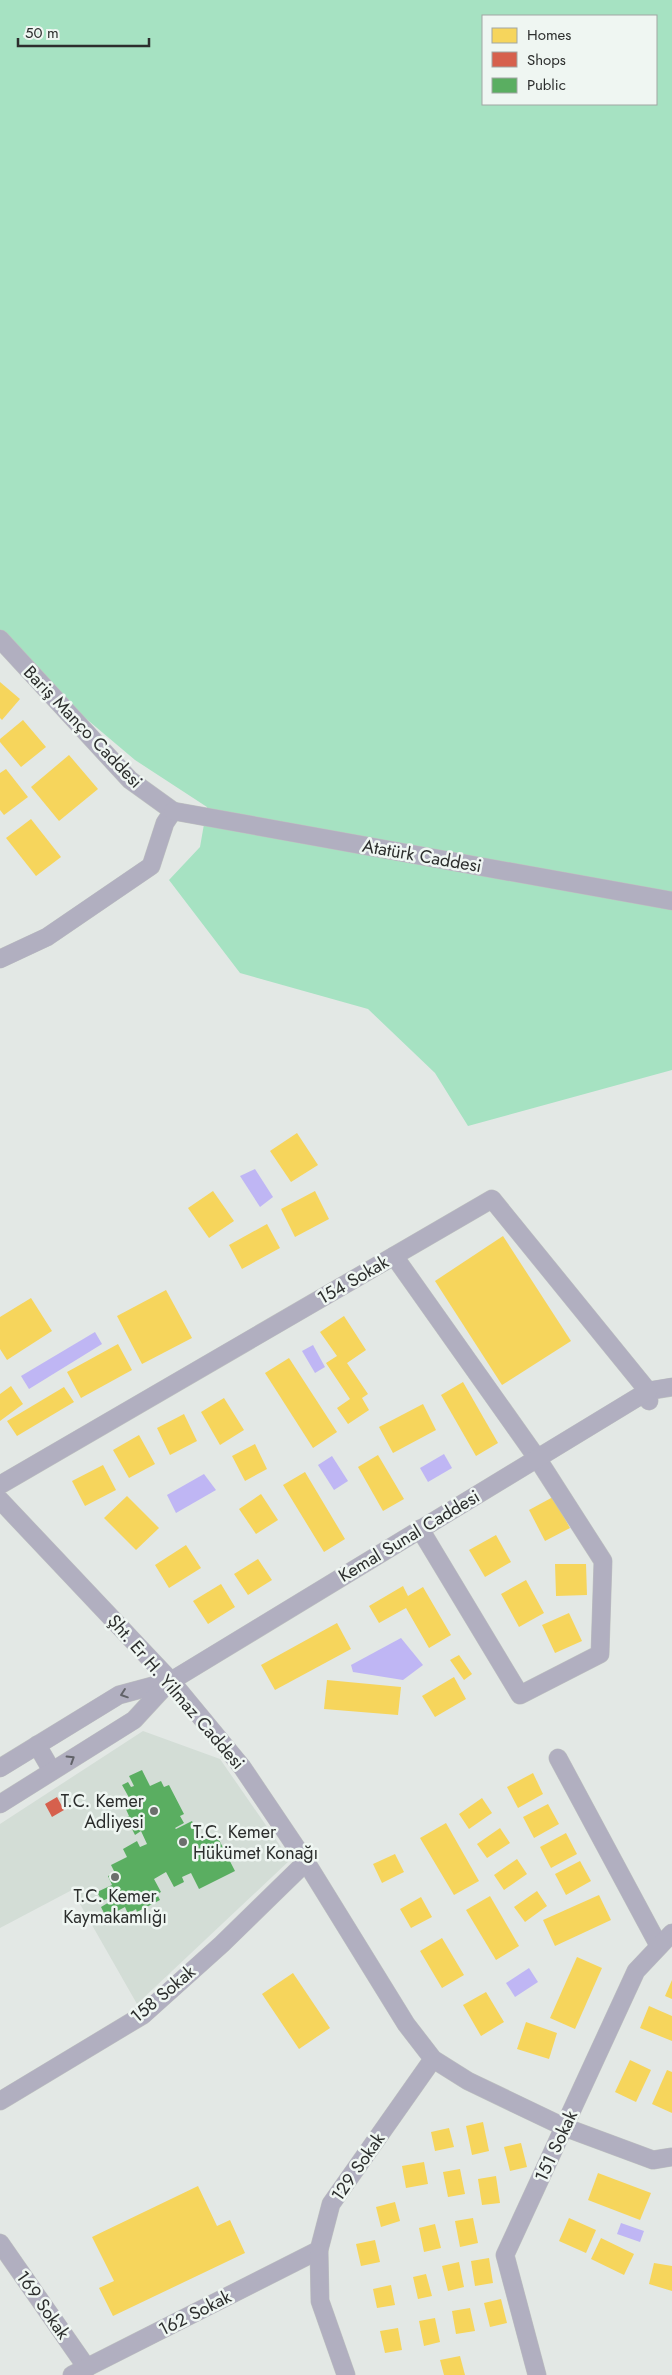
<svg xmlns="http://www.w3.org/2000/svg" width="672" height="2375" viewBox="0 0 672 2375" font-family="Jost,sans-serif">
  <rect width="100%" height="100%" fill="#e3e8e5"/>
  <polygon fill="#d3ddd6" points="143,1731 220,1759 290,1860 137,2004 72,1890 0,1928 0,1824"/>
  <path fill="#a6e2c2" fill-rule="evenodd" d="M 0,0 L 672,0 L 672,1070 L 468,1126 L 435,1073 L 368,1009 L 240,973 L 169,880 L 200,847 L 207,807 L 135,760 L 0,646 ZM 483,16 L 656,16 L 656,104 L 483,104 Z"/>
  <g fill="#bfb6f4">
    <polygon points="255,1169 273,1197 260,1207 240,1176"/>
    <polygon points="95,1332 102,1344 29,1389 21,1376"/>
    <polygon points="313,1345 325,1367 315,1373 302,1351"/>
    <polygon points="444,1454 452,1468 428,1482 420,1468"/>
    <polygon points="332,1456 348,1481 334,1490 318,1465"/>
    <polygon points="204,1474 216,1490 176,1513 167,1495"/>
    <polygon points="401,1638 423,1665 403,1680 353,1672 351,1665"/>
    <polygon points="529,1968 538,1982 515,1997 506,1983"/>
    <polygon points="621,2223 644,2231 640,2242 617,2234"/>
  </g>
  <g fill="#f6d55c">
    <polygon points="0,682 20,699 2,720 0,718"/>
    <polygon points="23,720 46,747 21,767 0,742 0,739"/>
    <polygon points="69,755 98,789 59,821 31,787"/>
    <polygon points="6,769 28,797 4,815 0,810 0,773"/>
    <polygon points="31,819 61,857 36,876 6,838"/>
    <polygon points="297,1133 318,1165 291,1182 270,1151"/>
    <polygon points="213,1191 234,1221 209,1238 188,1208"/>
    <polygon points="315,1191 329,1219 295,1237 281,1209"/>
    <polygon points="267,1224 280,1248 242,1269 229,1245"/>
    <polygon points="503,1236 571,1341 502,1385 435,1281"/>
    <polygon points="166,1290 192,1338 142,1364 117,1316"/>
    <polygon points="31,1298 52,1331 7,1360 0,1349 0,1317"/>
    <polygon points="344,1316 366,1350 347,1363 368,1394 362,1398 369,1410 348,1424 337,1408 350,1399 326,1363 337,1356 320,1332"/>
    <polygon points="118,1344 132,1370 81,1398 67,1372"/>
    <polygon points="289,1358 337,1432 313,1448 265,1373"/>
    <polygon points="463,1382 498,1443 476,1456 441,1395"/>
    <polygon points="11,1386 23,1404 0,1421 0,1394"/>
    <polygon points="64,1387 74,1402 17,1436 7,1421"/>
    <polygon points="224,1398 244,1430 220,1445 201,1412"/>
    <polygon points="423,1404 436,1430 393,1453 379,1427"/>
    <polygon points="184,1414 197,1441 170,1455 157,1428"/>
    <polygon points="139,1435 155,1464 129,1478 113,1450"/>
    <polygon points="255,1444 267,1469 245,1481 232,1456"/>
    <polygon points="378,1455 404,1499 383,1511 358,1467"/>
    <polygon points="103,1465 116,1490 85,1506 72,1481"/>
    <polygon points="305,1472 345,1539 324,1552 283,1485"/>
    <polygon points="261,1494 278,1520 256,1534 239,1509"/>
    <polygon points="127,1496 159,1528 136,1550 104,1518"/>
    <polygon points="553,1497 570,1528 545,1541 529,1510"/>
    <polygon points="496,1535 511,1562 485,1577 469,1550"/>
    <polygon points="186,1545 201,1568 169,1588 155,1565"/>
    <polygon points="258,1559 272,1580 248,1595 234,1574"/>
    <polygon points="555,1564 586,1564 587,1595 556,1596"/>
    <polygon points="526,1580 544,1613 519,1627 501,1594"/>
    <polygon points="221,1584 235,1607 208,1624 193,1601"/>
    <polygon points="403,1586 408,1596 423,1587 451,1635 429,1648 406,1608 379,1623 369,1606"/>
    <polygon points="569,1613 582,1641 555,1653 542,1625"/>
    <polygon points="337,1623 351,1649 275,1690 261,1665"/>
    <polygon points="459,1655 472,1674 464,1680 450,1660"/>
    <polygon points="454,1677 466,1699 435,1717 422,1696"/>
    <polygon points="327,1680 401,1687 398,1715 324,1709"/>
    <polygon points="533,1773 543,1794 518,1808 507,1787"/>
    <polygon points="482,1798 492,1813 469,1829 459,1814"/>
    <polygon points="548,1804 559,1824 534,1838 523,1817"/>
    <polygon points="446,1823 479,1881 454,1895 420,1838"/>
    <polygon points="500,1828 510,1843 487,1858 477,1844"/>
    <polygon points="566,1833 577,1854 551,1868 540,1847"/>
    <polygon points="395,1854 404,1872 382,1883 373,1864"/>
    <polygon points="517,1859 527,1874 504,1890 494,1875"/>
    <polygon points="580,1861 591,1881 566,1895 555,1874"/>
    <polygon points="537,1891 547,1906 525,1922 514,1907"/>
    <polygon points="599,1895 611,1920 555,1946 543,1920"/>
    <polygon points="490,1896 519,1946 496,1960 466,1910"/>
    <polygon points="421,1897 432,1917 411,1928 400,1909"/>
    <polygon points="442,1938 464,1975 442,1988 420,1951"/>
    <polygon points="577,1957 602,1968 575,2029 550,2018"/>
    <polygon points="293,1973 330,2028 299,2049 262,1994"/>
    <polygon points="672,1980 672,1999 665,1996"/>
    <polygon points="486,1992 504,2022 481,2036 463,2005"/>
    <polygon points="649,2006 672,2016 672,2041 640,2028"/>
    <polygon points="526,2022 557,2033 549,2059 517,2049"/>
    <polygon points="630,2060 651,2070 636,2102 615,2092"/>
    <polygon points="667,2070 672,2072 672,2113 652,2104"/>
    <polygon points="483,2122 489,2151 472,2155 466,2126"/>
    <polygon points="449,2128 454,2147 435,2151 431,2132"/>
    <polygon points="521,2143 527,2167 510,2171 504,2147"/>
    <polygon points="424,2162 428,2184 406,2188 402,2166"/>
    <polygon points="460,2169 465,2194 448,2197 443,2172"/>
    <polygon points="598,2173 651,2193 640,2220 588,2200"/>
    <polygon points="496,2176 500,2203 482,2205 478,2179"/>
    <polygon points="198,2186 217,2226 230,2220 245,2253 113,2316 99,2288 114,2281 92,2237"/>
    <polygon points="395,2202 400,2221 381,2227 376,2207"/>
    <polygon points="473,2218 478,2243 460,2247 455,2221"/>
    <polygon points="569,2218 596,2230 586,2253 559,2241"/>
    <polygon points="435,2224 441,2248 424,2252 419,2228"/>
    <polygon points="601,2238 634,2254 624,2275 591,2259"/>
    <polygon points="375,2240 380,2262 361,2266 356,2244"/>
    <polygon points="489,2258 493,2283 475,2286 471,2261"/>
    <polygon points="459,2262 464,2287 448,2291 442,2266"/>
    <polygon points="654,2263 672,2266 672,2291 649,2284"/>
    <polygon points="426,2274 432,2296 418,2299 413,2277"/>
    <polygon points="391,2285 395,2305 377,2308 373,2289"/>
    <polygon points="501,2299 507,2323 490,2327 484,2303"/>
    <polygon points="470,2308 475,2331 456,2334 452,2311"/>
    <polygon points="435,2318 440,2342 424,2346 419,2321"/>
    <polygon points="398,2328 402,2350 385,2353 380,2331"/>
    <polygon points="460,2356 465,2375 444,2375 440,2360"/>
  </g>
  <polygon fill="#d6604d" points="57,1797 64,1810 52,1817 45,1804"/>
  <polygon fill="#5aae61" points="142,1770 150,1786 161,1781 164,1787 169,1785 184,1814 180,1816 184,1823 175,1828 176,1829 192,1821 202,1841 216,1834 235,1871 199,1889 191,1873 182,1877 184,1882 174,1887 166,1872 154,1879 161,1892 157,1894 160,1900 137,1912 136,1909 128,1914 125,1907 106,1917 101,1907 111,1901 109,1898 102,1901 97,1892 112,1885 108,1876 115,1873 111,1865 127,1857 123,1849 137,1841 140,1847 147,1844 141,1831 135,1835 126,1817 129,1816 125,1807 132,1803 122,1785 128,1782 131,1787 134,1786 129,1776"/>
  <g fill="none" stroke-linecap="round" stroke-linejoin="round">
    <defs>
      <g id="minor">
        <polyline points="0,639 130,780 173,811 165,823 151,866 47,937 0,959"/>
        <polyline points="173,811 672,901"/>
        <polyline points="394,1256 537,1458 603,1561 600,1654 520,1695 420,1529"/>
        <polyline points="649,1401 648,1391 672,1387"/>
        <polyline points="0,1485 492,1199 648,1391 171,1681 119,1695 0,1768"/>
        <polyline points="0,1500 171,1681 242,1767 306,1862 406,2024 433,2059 468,2081 564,2127 653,2160 672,2157"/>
        <polyline points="37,1745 52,1771"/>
        <polyline points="558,1758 659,1946"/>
        <polyline points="0,1804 134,1720 170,1681"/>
        <polyline points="0,2101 143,2015 222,1944 306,1862"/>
        <polyline points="0,2243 87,2368"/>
        <polyline points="72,2375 319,2250"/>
        <polyline points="346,2375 320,2301 319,2250 331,2204 433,2059"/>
        <polyline points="537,2375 505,2255 636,1971 672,1933"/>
      </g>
    </defs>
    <use href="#minor" stroke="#bfc2c0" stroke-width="19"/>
    <use href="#minor" stroke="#b1afc0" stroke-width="18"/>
  </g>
  <defs><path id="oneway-chevron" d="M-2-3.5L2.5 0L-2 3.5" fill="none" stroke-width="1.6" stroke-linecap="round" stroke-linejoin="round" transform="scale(1.25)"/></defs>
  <g stroke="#616268">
    <use href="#oneway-chevron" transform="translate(124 1694) rotate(161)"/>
    <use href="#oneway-chevron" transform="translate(71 1759) rotate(-32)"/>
  </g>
  <g fill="#6c6f6d" stroke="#eff6f2" stroke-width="2">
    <circle cx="154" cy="1811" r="5"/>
    <circle cx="183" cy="1842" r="5"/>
    <circle cx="115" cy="1877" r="5"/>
  </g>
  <g text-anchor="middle" stroke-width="5" stroke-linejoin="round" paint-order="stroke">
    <g font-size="18" fill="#2c2e2d" stroke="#eff6f2">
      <text transform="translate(83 727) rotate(46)" y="6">Bariş Manço Caddesi</text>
      <text transform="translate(422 856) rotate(10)" y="6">Atatürk Caddesi</text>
      <text transform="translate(353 1280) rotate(-30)" y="6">154 Sokak</text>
      <text transform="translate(409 1536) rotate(-31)" y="6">Kemal Sunal Caddesi</text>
      <text transform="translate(176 1692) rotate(49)" y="6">Şht. Er H. Yilmaz Caddesi</text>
      <text transform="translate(163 1994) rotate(-40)" y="6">158 Sokak</text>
      <text transform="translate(556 2146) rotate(-65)" y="6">151 Sokak</text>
      <text transform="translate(358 2167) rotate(-55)" y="6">129 Sokak</text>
      <text transform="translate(43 2305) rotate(55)" y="6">169 Sokak</text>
      <text transform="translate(195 2313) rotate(-27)" y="6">162 Sokak</text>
    </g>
    <g font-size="18" fill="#2c2e2d" stroke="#eff6f2" text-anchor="end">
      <text x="144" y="1807">T.C. Kemer<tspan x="144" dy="21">Adliyesi</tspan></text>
      <text x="193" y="1838" text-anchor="start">T.C. Kemer<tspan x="193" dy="21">Hükümet Konağı</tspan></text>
      <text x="115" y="1902" text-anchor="middle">T.C. Kemer<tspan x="115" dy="21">Kaymakamlığı</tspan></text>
    </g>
  </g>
  <rect x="482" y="15" width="175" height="90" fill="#eff6f2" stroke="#a1a6a3"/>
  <rect x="492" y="28" width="25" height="15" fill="#f6d55c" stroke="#a1a6a3"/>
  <text x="527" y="40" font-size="15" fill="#2c2e2d">Homes</text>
  <rect x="492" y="52" width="25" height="15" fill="#d6604d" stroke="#a1a6a3"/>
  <text x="527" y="65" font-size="15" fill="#2c2e2d">Shops</text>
  <rect x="492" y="78" width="25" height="15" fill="#5aae61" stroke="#a1a6a3"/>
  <text x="527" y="90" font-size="15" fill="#2c2e2d">Public</text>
  <path d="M18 38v8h131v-8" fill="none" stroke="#2c2e2d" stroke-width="2.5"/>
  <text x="25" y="38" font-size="15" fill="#2c2e2d" stroke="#eff6f2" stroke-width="4" paint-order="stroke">50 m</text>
</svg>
